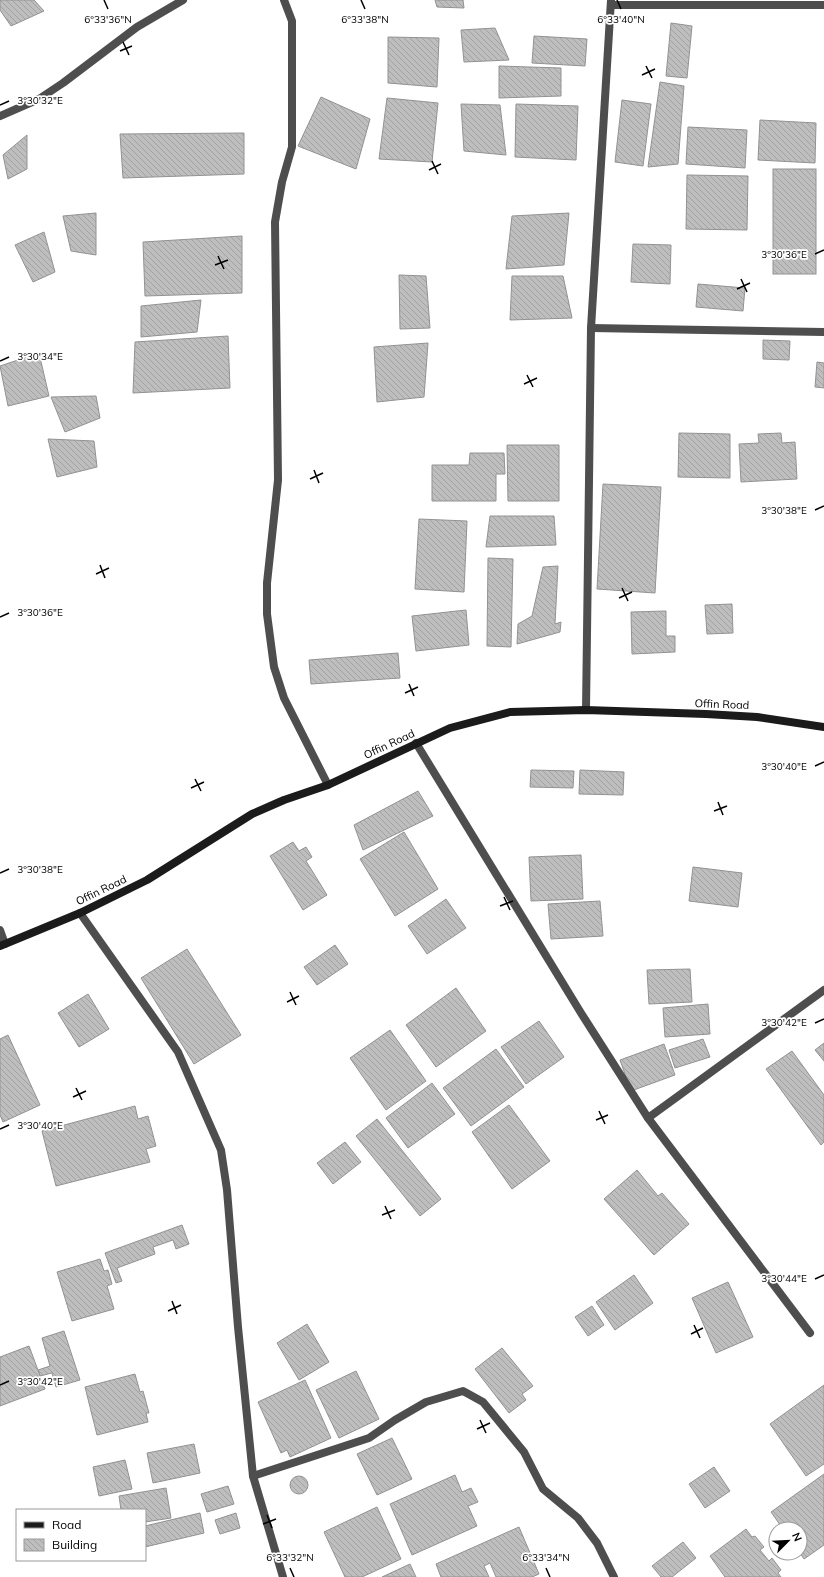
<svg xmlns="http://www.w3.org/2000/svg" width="824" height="1577" viewBox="0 0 824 1577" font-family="Mulish,sans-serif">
  <defs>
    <pattern id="building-back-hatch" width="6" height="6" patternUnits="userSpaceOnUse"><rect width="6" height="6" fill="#bebebe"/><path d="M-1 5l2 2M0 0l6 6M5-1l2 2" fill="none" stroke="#a2a2a2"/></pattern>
  </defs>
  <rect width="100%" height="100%" fill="#fff"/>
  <g fill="url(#building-back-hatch)" stroke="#929292">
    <polygon points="0,0 34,0 44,11 11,26 0,10"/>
    <polygon points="435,0 463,0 464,8 437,7"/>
    <polygon points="671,23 692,26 687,78 666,76"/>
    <polygon points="495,28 509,60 464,62 461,30"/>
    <polygon points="534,36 587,39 585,66 532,63"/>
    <polygon points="388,37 439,38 437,87 388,83"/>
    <polygon points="499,66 561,68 561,96 499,98"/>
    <polygon points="660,82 684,86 678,164 648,167"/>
    <polygon points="321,97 370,119 356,169 298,146"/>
    <polygon points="387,98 438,103 432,162 379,159"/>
    <polygon points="622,100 651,104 643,166 615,162"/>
    <polygon points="461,104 500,105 506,155 464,151"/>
    <polygon points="516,104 578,106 576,160 515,157"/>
    <polygon points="760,120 816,123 815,163 758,160"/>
    <polygon points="688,127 747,130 745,168 686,164"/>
    <polygon points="244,133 244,174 123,178 120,134"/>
    <polygon points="27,135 27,169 8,179 3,155"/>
    <rect x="773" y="169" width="43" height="105"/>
    <polygon points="687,175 748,176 747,230 686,229"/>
    <polygon points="96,213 96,255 71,251 63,216"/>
    <polygon points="569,213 564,265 506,269 512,216"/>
    <polygon points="44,232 55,272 33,282 15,245"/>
    <polygon points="242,236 242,293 145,296 143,242"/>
    <polygon points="633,244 671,245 670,284 631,282"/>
    <polygon points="399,275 426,276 430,328 400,329"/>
    <polygon points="512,276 563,276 572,318 510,320"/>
    <polygon points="698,284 745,288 743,311 696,307"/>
    <polygon points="201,300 197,332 141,337 141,306"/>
    <polygon points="228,336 230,388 133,393 135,342"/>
    <polygon points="763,340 790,341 789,360 763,359"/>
    <polygon points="428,343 424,397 377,402 374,347"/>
    <polygon points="39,353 49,396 8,406 0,366"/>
    <polygon points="817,362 824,363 824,388 815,387"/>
    <polygon points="96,396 100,418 65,432 51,397"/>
    <polygon points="679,433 730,434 730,478 678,477"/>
    <polygon points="781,433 782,443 795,442 797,479 741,482 739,444 759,443 758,434"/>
    <polygon points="48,439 94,441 97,467 57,477"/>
    <polygon points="507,445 559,445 559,501 508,501"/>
    <polygon points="470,453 504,453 505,474 496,474 496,501 432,501 432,465 469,465"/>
    <polygon points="603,484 661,487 655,593 597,589"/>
    <polygon points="490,516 554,516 556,545 486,547"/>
    <polygon points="419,519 467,521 464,592 415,589"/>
    <polygon points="488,558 513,559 511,647 487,646"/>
    <polygon points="558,566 555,624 561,622 560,632 517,644 518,624 532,616 543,567"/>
    <polygon points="732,604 733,633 707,634 705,605"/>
    <polygon points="466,610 469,645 416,651 412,616"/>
    <polygon points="666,611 666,636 675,636 675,652 632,654 631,612"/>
    <polygon points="398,653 400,678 311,684 309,660"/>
    <polygon points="531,770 574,771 573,788 530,787"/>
    <polygon points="580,770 624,772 623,795 579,794"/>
    <polygon points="418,791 433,816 363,850 354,825"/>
    <polygon points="404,832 438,889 395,916 360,859"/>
    <polygon points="293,842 299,851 306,847 312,857 306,861 327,895 303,910 270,856"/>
    <polygon points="581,855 583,899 531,901 529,857"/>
    <polygon points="693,867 742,873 738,907 689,901"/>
    <polygon points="446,899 466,928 427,954 408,926"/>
    <polygon points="600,901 603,936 551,939 548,904"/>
    <polygon points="335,945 348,964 317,985 304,967"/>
    <polygon points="187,949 241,1035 194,1064 141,978"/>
    <polygon points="690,969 692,1002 649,1004 647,970"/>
    <polygon points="456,988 486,1031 436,1067 406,1025"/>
    <polygon points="88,994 109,1029 79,1047 58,1013"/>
    <polygon points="708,1004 710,1034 665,1037 663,1008"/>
    <polygon points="539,1021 564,1057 526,1084 501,1047"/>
    <polygon points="390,1030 426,1081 386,1110 350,1058"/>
    <polygon points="8,1035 40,1105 3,1122 0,1115 0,1039"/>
    <polygon points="703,1039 710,1057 675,1068 669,1050"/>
    <polygon points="824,1043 824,1061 815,1050"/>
    <polygon points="664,1044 675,1075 631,1091 620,1060"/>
    <polygon points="496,1049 524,1087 471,1126 443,1088"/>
    <polygon points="792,1051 824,1095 824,1142 821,1145 766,1069"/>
    <polygon points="432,1083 455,1114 408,1148 386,1118"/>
    <polygon points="509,1105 550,1161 512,1189 472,1132"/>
    <polygon points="135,1106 138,1119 148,1116 156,1146 146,1149 150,1162 56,1186 42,1131"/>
    <polygon points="377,1119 441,1199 420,1216 356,1136"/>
    <polygon points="345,1142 361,1162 333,1184 317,1163"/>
    <polygon points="637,1170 658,1196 662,1193 689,1224 654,1255 604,1199"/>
    <polygon points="182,1225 189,1244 176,1249 173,1240 153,1247 155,1254 117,1268 122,1281 116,1283 105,1253"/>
    <polygon points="100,1259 104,1271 108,1270 112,1284 107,1286 114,1309 72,1321 57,1272"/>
    <polygon points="634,1275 653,1303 615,1330 596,1302"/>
    <polygon points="728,1282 753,1337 716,1353 692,1298"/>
    <polygon points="592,1306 604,1325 588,1336 575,1317"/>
    <polygon points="307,1324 329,1362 299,1380 277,1343"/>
    <polygon points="64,1331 80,1380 56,1387 52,1373 40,1376 38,1370 50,1366 42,1338"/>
    <polygon points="29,1346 45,1389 0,1406 0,1357"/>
    <polygon points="502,1348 533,1386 522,1394 526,1400 509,1413 475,1369"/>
    <polygon points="356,1371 379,1419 339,1438 316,1390"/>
    <polygon points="135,1374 140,1392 143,1391 149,1413 146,1413 148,1422 97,1435 85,1387"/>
    <polygon points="305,1380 331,1438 290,1457 287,1450 281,1453 258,1402"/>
    <polygon points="824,1385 824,1464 806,1476 770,1424"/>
    <polygon points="392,1438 412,1479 377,1495 357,1454"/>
    <polygon points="194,1444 200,1473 153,1483 147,1453"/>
    <polygon points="125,1460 132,1489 99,1496 93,1467"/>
    <polygon points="714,1467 730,1491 705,1508 689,1484"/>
    <polygon points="824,1474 824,1545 804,1559 800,1553 800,1529 783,1529 771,1512"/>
    <polygon points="455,1475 462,1492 471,1488 478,1502 468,1506 477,1526 412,1555 390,1504"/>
    <circle cx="299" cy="1485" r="9"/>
    <polygon points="228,1486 234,1504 207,1512 201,1494"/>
    <polygon points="166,1488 171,1518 145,1522 145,1510 121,1510 119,1496"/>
    <polygon points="377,1507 401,1559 362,1577 345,1577 324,1532"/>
    <polygon points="200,1513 204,1533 145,1547 145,1526"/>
    <polygon points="236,1513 240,1528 220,1534 215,1520"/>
    <polygon points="519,1527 539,1574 532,1577 496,1577 490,1563 484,1566 489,1577 441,1577 436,1564"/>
    <polygon points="746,1529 752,1537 755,1536 764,1547 760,1550 769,1561 772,1558 781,1570 778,1573 781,1577 725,1577 710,1556"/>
    <polygon points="683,1542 696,1558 672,1577 661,1577 652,1566"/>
    <polygon points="410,1564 416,1577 382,1577"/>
  </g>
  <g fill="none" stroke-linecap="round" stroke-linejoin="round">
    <g stroke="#4e4e4e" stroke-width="8">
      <polyline points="284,0 292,21 292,147 282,182 275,222 278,480 267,583 267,614 274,667 284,698 328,785"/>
      <polyline points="611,5 824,5"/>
      <polyline points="0,116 39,99 63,83 137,27 183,0"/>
      <polyline points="591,328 824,332"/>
      <polyline points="586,710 591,328 611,0"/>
      <polyline points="416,743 581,1013 648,1118 810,1333"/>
      <polyline points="80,913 178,1052 221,1150 227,1190 238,1327 253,1476 283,1577"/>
      <polyline points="0,930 5,944"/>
      <polyline points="648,1118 824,990"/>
      <polyline points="253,1476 369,1438 395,1420 426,1402 463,1391 483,1402 524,1452 543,1489 578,1518 597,1543 614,1577"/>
    </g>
    <polyline stroke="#1b1b1b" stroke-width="8" points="0,946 80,913 147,880 252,814 284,800 328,785 450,728 510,712 586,710 706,714 757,717 824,727"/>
  </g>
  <path fill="none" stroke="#000" stroke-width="1.5" d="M 104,0 L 108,9M 361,0 L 365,9M 617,0 L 621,9M 123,42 L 129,55M 120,51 L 132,46M 646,66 L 652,78M 642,75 L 655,69M 0,105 L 9,101M 432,161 L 438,174M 429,170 L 441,164M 815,254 L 824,250M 218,256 L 224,269M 215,265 L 228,260M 741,279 L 747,292M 737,289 L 750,283M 0,361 L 9,357M 527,375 L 533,387M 524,384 L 537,378M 314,470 L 319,483M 310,479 L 323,473M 815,510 L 824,506M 100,565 L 105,578M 96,574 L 109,568M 622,588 L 628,601M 619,598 L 632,592M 0,617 L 9,613M 409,684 L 414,696M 405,693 L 418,687M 815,766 L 824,762M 195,779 L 201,791M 191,788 L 204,782M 718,802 L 723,815M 714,811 L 727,806M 0,873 L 9,869M 504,897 L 510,910M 500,906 L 513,901M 290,992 L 296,1005M 287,1002 L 299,996M 815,1023 L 824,1019M 76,1088 L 82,1100M 73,1097 L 86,1091M 599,1111 L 605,1124M 596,1120 L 608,1115M 0,1129 L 9,1125M 385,1206 L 391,1219M 382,1215 L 395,1210M 815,1279 L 824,1275M 172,1301 L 177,1314M 168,1311 L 181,1305M 694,1325 L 700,1338M 691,1334 L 703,1328M 0,1385 L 9,1381M 480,1420 L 486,1433M 477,1429 L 490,1423M 267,1515 L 272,1528M 263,1524 L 276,1519M 290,1568 L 294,1577M 546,1568 L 550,1577"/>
  <g text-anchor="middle" stroke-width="3.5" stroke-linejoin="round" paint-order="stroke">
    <g font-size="11" fill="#000" stroke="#fff">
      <text transform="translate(722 704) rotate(2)" y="4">Offin Road</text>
      <text transform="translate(389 744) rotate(-25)" y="4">Offin Road</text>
      <text transform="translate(101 890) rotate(-26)" y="4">Offin Road</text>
    </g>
  </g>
  <g font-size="10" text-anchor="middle" fill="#000" stroke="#fff" stroke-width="3.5" stroke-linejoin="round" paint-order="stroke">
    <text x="108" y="23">6°33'36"N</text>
    <text x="365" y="23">6°33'38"N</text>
    <text x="621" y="23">6°33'40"N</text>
    <text x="40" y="104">3°30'32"E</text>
    <text x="784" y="258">3°30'36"E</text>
    <text x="40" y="360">3°30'34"E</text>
    <text x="784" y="514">3°30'38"E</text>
    <text x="40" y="616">3°30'36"E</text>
    <text x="784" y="770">3°30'40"E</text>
    <text x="40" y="873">3°30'38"E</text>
    <text x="784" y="1026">3°30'42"E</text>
    <text x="40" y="1129">3°30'40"E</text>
    <text x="784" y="1282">3°30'44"E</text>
    <text x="40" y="1385">3°30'42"E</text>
    <text x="290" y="1561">6°33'32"N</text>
    <text x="546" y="1561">6°33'34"N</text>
  </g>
  <rect x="16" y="1509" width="130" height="52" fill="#ffffff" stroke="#999999"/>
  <rect x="24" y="1522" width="20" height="6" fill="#1b1b1b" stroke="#999999"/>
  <text x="52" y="1529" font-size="12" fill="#000000">Road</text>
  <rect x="24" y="1539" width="20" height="12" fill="url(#building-back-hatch)" stroke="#999999"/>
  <text x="52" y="1549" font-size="12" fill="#000000">Building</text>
  <g transform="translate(788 1541) rotate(66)"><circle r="19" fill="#ffffff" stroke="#999999"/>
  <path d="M0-3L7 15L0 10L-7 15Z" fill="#000000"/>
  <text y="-6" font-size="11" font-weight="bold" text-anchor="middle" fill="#000000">N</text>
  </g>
</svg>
